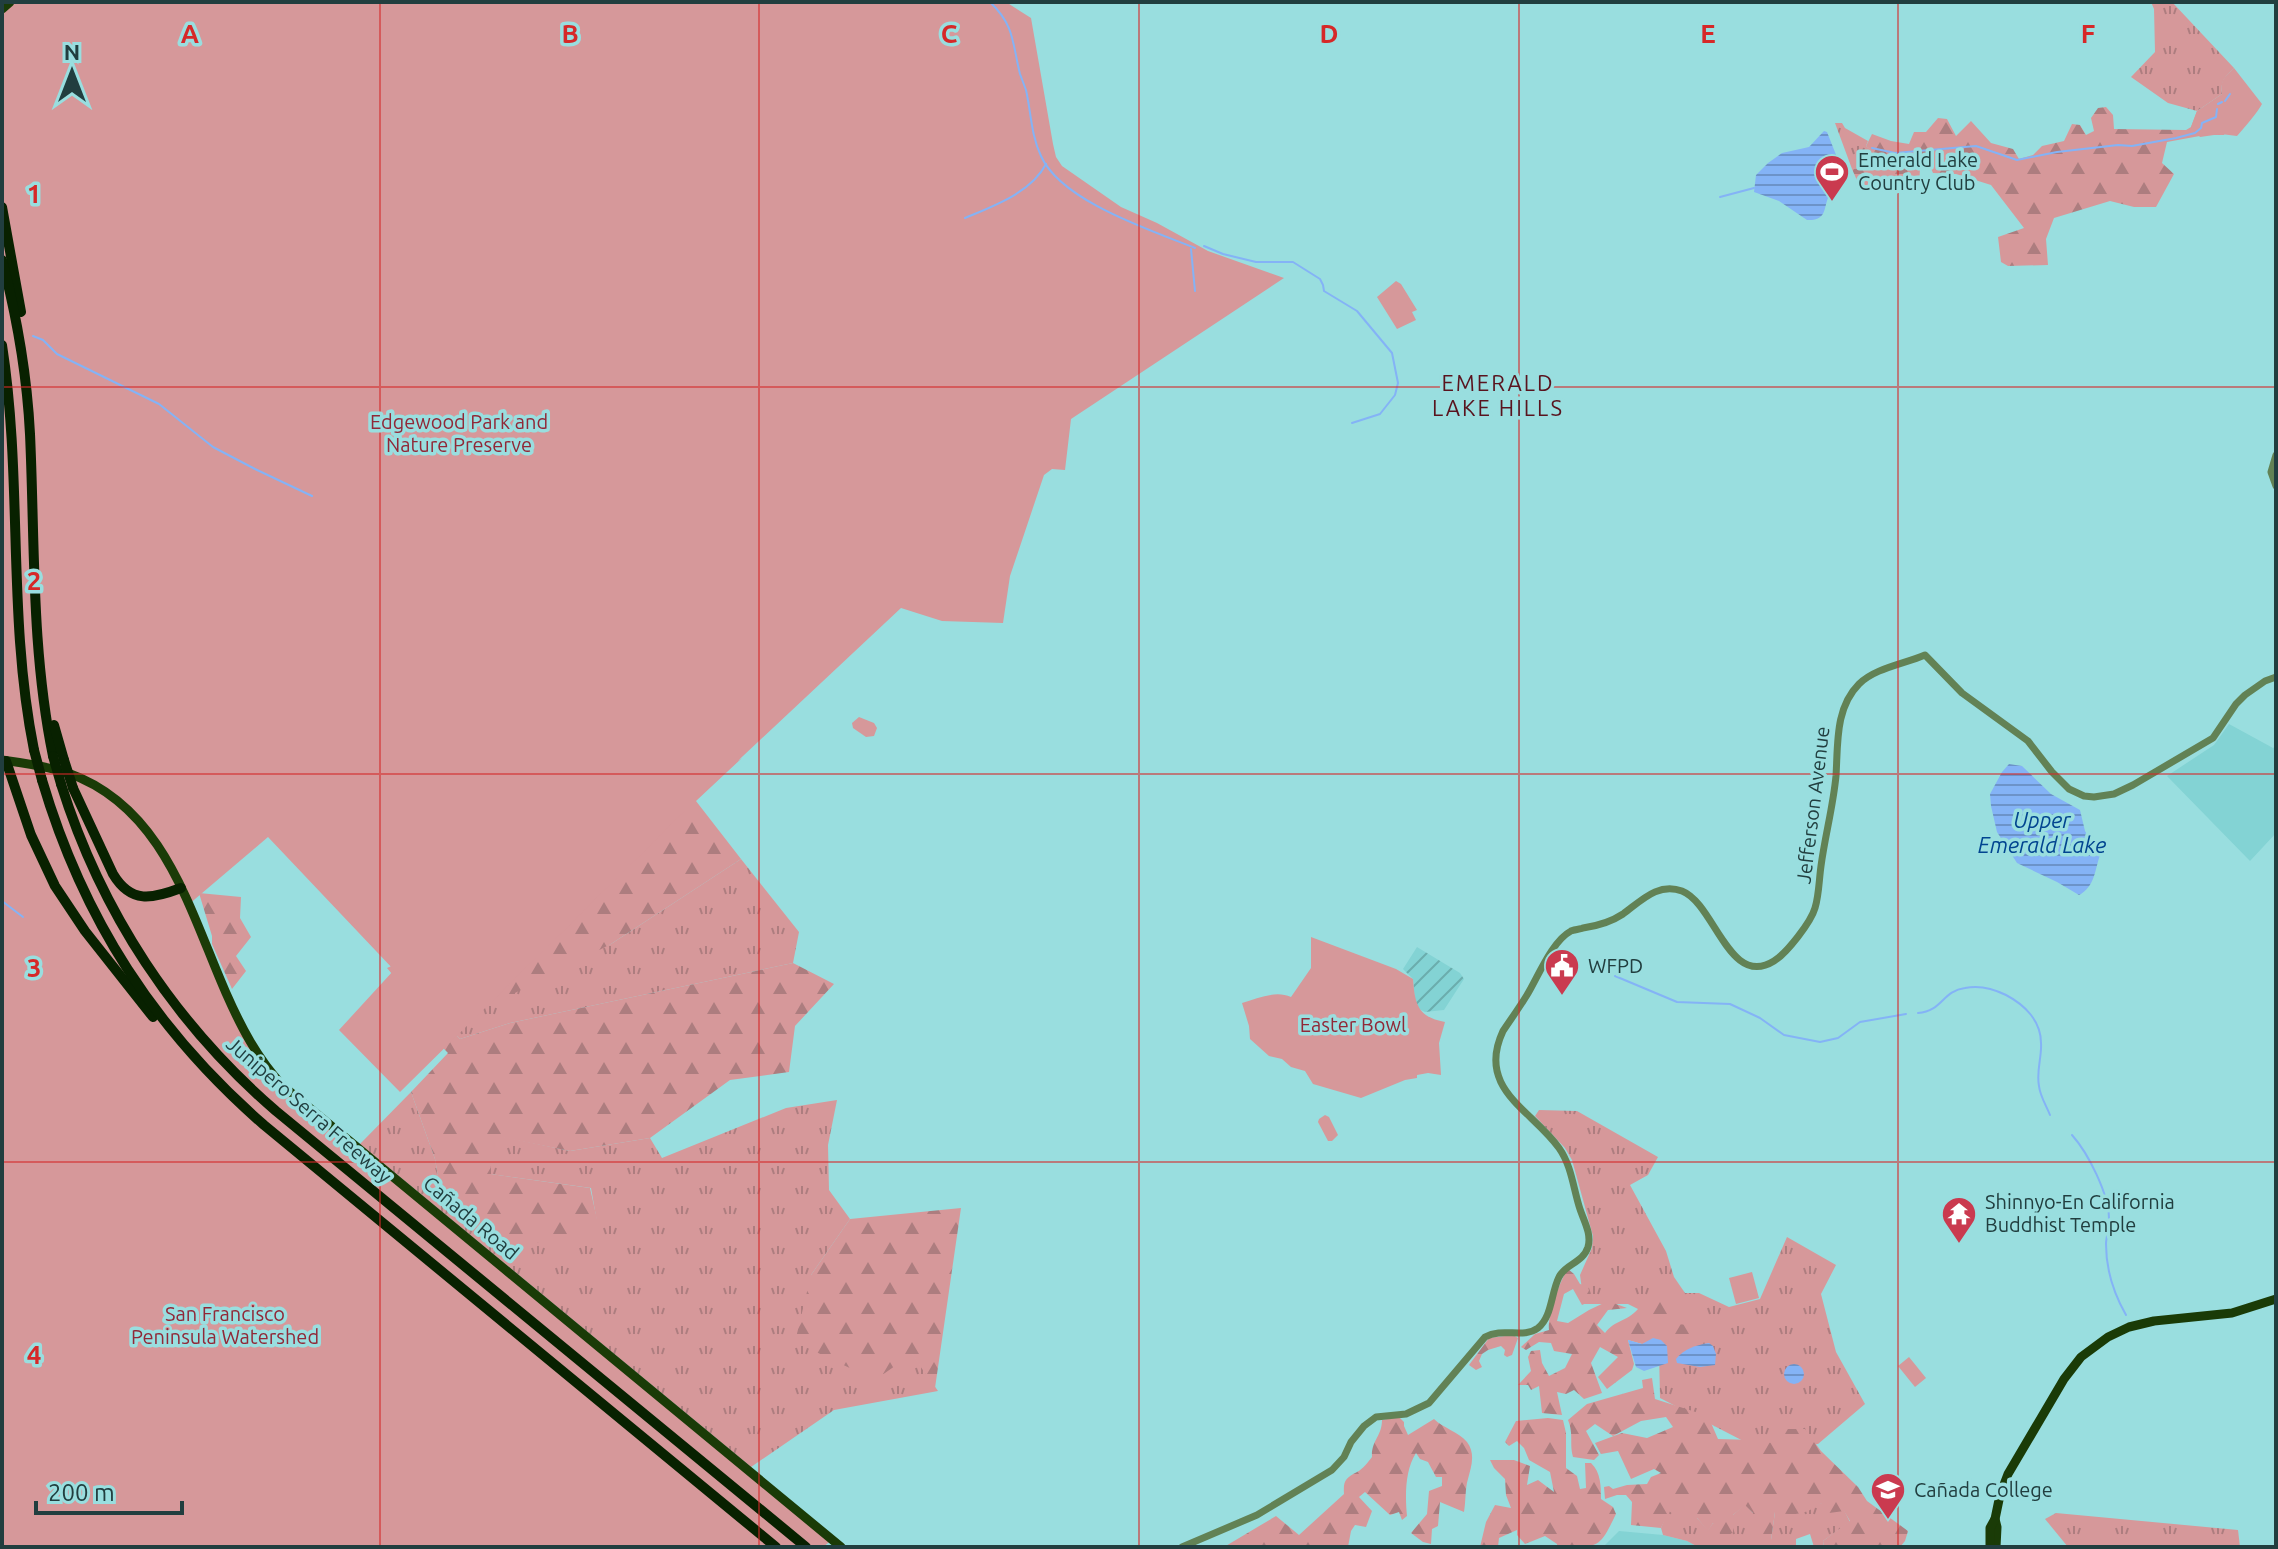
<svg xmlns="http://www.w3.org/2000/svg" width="2278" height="1549" viewBox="0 0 2278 1549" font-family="Ubuntu,sans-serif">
  <defs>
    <pattern id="industrial-furrows" width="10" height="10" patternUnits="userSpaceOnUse" patternTransform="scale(2)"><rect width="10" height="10" fill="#83d3d4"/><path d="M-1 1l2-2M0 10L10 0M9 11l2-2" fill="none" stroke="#6badad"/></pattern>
    <pattern id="grass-tufts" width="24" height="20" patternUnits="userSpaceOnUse" patternTransform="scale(2)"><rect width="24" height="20" fill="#d6989a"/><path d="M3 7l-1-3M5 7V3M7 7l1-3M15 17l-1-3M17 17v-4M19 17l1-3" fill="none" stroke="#ad7d7f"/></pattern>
    <pattern id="forest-firs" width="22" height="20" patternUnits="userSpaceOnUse" patternTransform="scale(2)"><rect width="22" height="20" fill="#d6989a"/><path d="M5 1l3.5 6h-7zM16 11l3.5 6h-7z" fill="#ad7d7f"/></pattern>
    <pattern id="water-rules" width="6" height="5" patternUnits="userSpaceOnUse" patternTransform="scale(2)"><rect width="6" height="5" fill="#84b3f6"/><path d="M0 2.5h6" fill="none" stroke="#6c93c9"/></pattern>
  </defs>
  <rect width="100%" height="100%" fill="#99dedf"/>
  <g fill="#83d3d4">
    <polygon points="2229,724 2273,748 2276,746 2276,833 2250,861 2167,776 2214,745"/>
    <polygon points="1619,1531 1663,1535 1687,1541 1698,1547 1603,1547"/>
  </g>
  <polygon fill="url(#industrial-furrows)" points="1417,947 1460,973 1464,979 1444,1010 1425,1012 1419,1009 1415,1002 1413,979 1403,969"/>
  <g fill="url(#grass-tufts)">
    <path d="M 2151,2 L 2172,2 L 2234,68 C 2225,77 2220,81 2222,94 L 2197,111 L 2168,103 L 2131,77 L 2155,52 L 2154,9 Z"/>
    <polygon points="1835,123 1842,123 1845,128 1868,141 1866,146 1881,157 1871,168 1852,169"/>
    <polygon points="741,859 799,932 793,963 510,1023 460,1039 435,1012 611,944"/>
    <polygon points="411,1092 435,1159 442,1200 598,1228 591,1188 490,1174 490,1134 570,1151 650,1138 662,1158 786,1108 837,1100 828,1145 829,1190 850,1219 811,1275 912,1353 938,1391 834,1410 751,1467 360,1144"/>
    <polygon points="1539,1110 1577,1111 1658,1157 1648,1175 1630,1185 1666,1251 1674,1277 1685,1293 1699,1293 1729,1307 1760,1299 1787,1237 1836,1265 1821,1294 1836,1352 1865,1404 1818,1444 1753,1446 1660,1398 1658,1304 1584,1304 1580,1275 1592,1248 1593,1236 1572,1160 1565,1148 1535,1116"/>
    <polygon points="1821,1503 1844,1510 1850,1522 1823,1541 1824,1547 1814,1547 1810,1534 1796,1539 1796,1547 1698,1547 1687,1541 1663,1535 1661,1528 1668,1510 1679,1516 1697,1518 1708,1530 1713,1523 1733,1531 1733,1515 1745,1504 1753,1513 1771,1540 1775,1512"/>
    <polygon points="2056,1513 2238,1530 2240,1547 2068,1547 2045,1519"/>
  </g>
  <g fill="url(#forest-firs)">
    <polygon points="2106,107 2113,115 2114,129 2186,130 2191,127 2197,111 2228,125 2224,135 2205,135 2167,142 2162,163 2174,174 2156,207 2134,207 2110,201 2054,218 2046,239 2048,265 2008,266 2001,262 1998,237 2024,228 1991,185 1956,174 1933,173 1929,164 1920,167 1919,190 1859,185 1852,169 1871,168 1881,158 1866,146 1872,134 1891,141 1909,144 1914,132 1926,132 1938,118 1947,119 1956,136 1971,121 1991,143 2013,149 2019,159 2033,155 2042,146 2064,141 2072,124 2080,125 2086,135 2094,131 2091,118 2098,108"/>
    <polygon points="742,758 696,801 741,859 611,944 509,996 436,1013 460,1039 510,1023 793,963 834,984 795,1026 789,1072 730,1080 650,1138 570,1151 490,1135 491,1174 590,1188 599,1228 518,1247 442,1200 435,1159 411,1092 448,1053 382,986 392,974 387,968 468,931"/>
    <polygon points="199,893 241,897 240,918 251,937 236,956 246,971 232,989 212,944 212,936"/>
    <polygon points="961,1208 935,1388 912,1354 875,1380 795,1342 811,1275 850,1219"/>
    <path d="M 1568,1269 L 1574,1274 L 1580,1284 L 1588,1286 L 1591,1301 L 1582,1305 L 1573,1289 L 1564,1294 L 1557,1321 L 1568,1323 L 1589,1310 L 1608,1301 L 1627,1308 L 1608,1310 L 1597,1325 L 1605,1333 C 1616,1319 1625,1323 1638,1309 L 1616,1298 L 1622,1292 L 1647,1298 L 1677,1302 L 1677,1309 L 1672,1316 L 1673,1324 L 1714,1326 L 1719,1335 L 1719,1343 L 1713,1346 C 1694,1339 1683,1355 1668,1363 L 1669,1355 L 1648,1343 L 1642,1344 L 1628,1340 L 1634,1364 L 1632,1370 L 1607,1389 L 1598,1377 L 1618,1357 L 1600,1347 L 1591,1363 L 1602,1393 L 1584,1399 L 1574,1390 L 1566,1394 L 1557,1392 L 1562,1415 L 1542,1413 L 1539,1386 L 1531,1390 L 1528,1385 L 1518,1385 L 1531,1371 L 1528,1357 L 1531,1351 L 1540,1350 L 1542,1363 L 1549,1376 L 1565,1368 L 1572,1354 L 1554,1351 L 1551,1343 L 1539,1342 L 1526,1350 L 1521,1347 L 1535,1334 L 1549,1330 C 1547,1318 1560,1279 1568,1269 Z"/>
    <polygon points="1513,1335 1518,1338 1512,1355 1507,1357 1504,1355 1505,1350 1501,1346 1488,1350 1482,1354 1479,1361 1482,1367 1476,1370 1469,1365 1489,1338"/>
    <path d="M 1652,1378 L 1655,1399 L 1708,1416 L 1718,1439 L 1754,1440 L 1772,1443 L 1787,1429 L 1805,1429 L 1821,1451 L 1858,1487 L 1867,1501 L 1908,1531 L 1905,1541 L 1900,1547 L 1824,1547 L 1823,1541 L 1850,1521 L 1844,1511 L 1829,1513 L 1821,1503 C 1806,1515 1793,1516 1775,1512 L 1771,1540 L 1760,1545 L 1751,1535 L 1753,1513 L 1745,1505 L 1733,1515 L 1733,1532 L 1724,1540 L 1713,1523 L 1708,1531 L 1697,1518 L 1684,1522 L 1669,1511 L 1661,1528 L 1631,1525 L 1632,1502 L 1626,1495 L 1617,1495 L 1605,1499 L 1604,1487 L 1609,1486 L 1613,1489 L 1627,1485 L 1647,1484 L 1651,1477 L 1661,1473 L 1654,1469 L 1631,1479 L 1618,1451 L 1601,1454 L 1595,1443 L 1622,1433 L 1647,1438 L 1673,1427 L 1666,1417 L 1641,1421 L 1613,1436 L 1595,1424 L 1586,1431 L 1599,1455 L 1594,1460 L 1573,1457 C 1569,1443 1574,1435 1568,1420 L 1587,1404 L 1643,1388 L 1642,1380 Z"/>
    <path d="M 1399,1417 L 1404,1422 L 1404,1426 L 1408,1435 L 1434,1419 C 1443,1428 1459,1432 1467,1442 C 1476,1454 1471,1467 1468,1479 C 1465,1488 1466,1501 1464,1512 L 1440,1502 L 1438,1526 L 1432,1529 L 1431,1544 L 1423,1542 L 1411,1533 L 1427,1514 L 1429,1491 L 1442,1486 L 1442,1477 L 1436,1477 L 1428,1462 L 1420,1459 L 1416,1453 C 1405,1470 1405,1496 1407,1516 L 1402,1520 L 1399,1512 L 1390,1515 L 1365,1492 L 1359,1497 L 1372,1511 L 1366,1527 L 1355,1525 L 1351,1531 L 1348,1547 L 1224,1547 L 1276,1516 L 1299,1535 L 1344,1494 C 1343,1480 1346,1478 1357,1472 C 1363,1469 1368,1462 1372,1457 C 1371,1441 1382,1436 1382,1420 Z"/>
    <path d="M 1548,1418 L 1563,1420 L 1566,1433 L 1566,1468 L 1577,1476 L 1580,1489 L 1586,1488 L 1585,1463 L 1591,1463 C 1601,1472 1601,1487 1601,1499 L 1613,1507 L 1616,1514 C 1599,1549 1600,1547 1557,1547 L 1557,1544 L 1545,1536 L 1525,1544 L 1517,1535 L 1517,1530 L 1499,1538 L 1498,1547 L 1480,1547 L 1486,1522 L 1495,1505 L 1511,1508 L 1506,1495 L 1505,1479 L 1494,1468 L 1490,1460 L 1514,1460 L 1530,1466 L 1527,1485 L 1538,1480 L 1554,1492 L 1550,1472 L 1529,1460 L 1524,1448 L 1517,1441 L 1509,1446 L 1505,1442 L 1516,1421 Z"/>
  </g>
  <g fill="#d6989a">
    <polygon points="2,2 1006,2 1031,18 1053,144 1056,157 1062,166 1121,207 1157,223 1208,251 1284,278 1071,419 1065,470 1052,469 1044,475 1010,576 1003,623 942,621 901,608 695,801 400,1092 339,1030 394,970 268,837 188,905 220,979 268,1069 832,1540 823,1547 2,1547"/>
    <path d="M 2234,68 L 2262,104 C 2258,112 2244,128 2237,136 L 2221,134 L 2200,137 L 2191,127 L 2197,111 L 2222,94 C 2220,80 2224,78 2234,68 Z"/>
    <polygon points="1396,281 1401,284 1417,310 1412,312 1416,320 1397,329 1377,297"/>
    <polygon points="859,717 874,723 877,728 874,736 866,737 853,728 852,723"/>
    <path d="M 1311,937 L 1396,969 L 1413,979 C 1415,1005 1418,1017 1445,1022 L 1439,1043 L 1441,1075 L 1428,1073 L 1417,1075 L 1417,1078 L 1405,1080 L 1361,1098 L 1313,1084 L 1305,1071 L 1291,1067 L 1282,1059 L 1269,1056 L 1250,1039 L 1249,1026 L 1242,1003 C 1258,998 1276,990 1291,997 L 1311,968 Z"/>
    <polygon points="1325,1115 1329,1117 1338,1135 1332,1141 1328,1141 1318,1122 1319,1119"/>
    <polygon points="1752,1272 1759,1298 1736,1304 1729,1278"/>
    <polygon points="1909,1357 1926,1378 1915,1387 1898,1366"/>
  </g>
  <g fill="url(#water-rules)">
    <path d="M 1824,131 L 1827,132 L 1844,175 L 1843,181 L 1835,190 L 1829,189 L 1826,191 L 1829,196 C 1823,207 1828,221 1807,220 L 1779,201 L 1754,192 L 1756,175 L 1768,163 L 1782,153 L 1809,147 Z"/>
    <path d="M 2009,764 L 2022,766 L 2051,794 L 2080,810 L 2085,831 L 2100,855 C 2095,869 2095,887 2079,895 L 2057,882 L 2017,863 L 1997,832 L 1991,806 L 1990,794 L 2002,772 Z"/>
    <polygon points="1653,1338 1661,1340 1667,1346 1668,1363 1644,1371 1636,1367 1628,1340 1642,1344"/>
    <path d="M 1709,1343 L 1713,1346 L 1716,1354 L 1715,1365 L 1700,1367 L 1677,1363 L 1676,1359 C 1684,1349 1696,1345 1709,1343 Z"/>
    <circle cx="1794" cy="1374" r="10"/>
  </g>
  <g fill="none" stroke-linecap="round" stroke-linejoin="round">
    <g stroke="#84b3f6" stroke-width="2">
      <path d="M 990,2 C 1015,26 1012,42 1020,74 C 1022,79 1024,85 1026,90 C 1031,112 1031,135 1041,156 C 1061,201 1150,230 1195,248"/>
      <polyline points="2225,101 2230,94"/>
      <polyline points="2218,104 2222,102"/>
      <polyline points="1872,148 1895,153 1976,146 2017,160 2057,152 2118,145 2132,146 2176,138 2195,133 2201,128 2202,123 2216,117 2217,109"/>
      <polyline points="1720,197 1754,188"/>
      <path d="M 965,218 C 993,206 1031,193 1046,164"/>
      <polyline points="1204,246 1223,254 1256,262 1293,262 1320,279 1323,285 1324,291 1357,311 1392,353 1398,383 1395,395 1380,414 1352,423"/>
      <polyline points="1191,249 1195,291"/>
      <polyline points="33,336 43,340 57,354 159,404 213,447 255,469 312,496"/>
      <polyline points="2,901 23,917"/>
      <polyline points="1615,976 1677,1002 1730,1004 1760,1018 1784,1035 1820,1042 1838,1038 1860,1022 1906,1014"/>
      <path d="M 1918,1013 C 1943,1011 1942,991 1965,988 C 1979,985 1994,989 2006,995 C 2025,1005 2041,1021 2041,1043 C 2042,1057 2036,1071 2039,1086 C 2040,1096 2046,1105 2050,1115"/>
      <path d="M 2072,1135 C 2088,1153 2109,1194 2109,1219 C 2110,1228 2106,1236 2106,1244 C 2106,1270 2114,1294 2126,1315"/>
    </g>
    <g stroke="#628255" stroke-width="7">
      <polyline points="2276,455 2271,472 2276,486"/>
      <path d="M 1182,1547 L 1257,1515 L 1332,1470 L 1344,1457 L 1351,1442 L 1364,1426 L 1376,1417 L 1406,1414 L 1429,1403 L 1485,1337 C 1503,1327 1523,1339 1538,1328 C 1552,1317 1551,1293 1559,1277 C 1565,1264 1583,1263 1588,1247 C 1592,1233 1583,1220 1579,1206 C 1573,1186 1571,1165 1559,1148 C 1531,1109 1476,1089 1503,1031 C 1511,1019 1519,1008 1527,995 C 1538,977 1552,941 1571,931 C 1572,930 1582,929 1583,928 C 1597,926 1611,922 1623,914 C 1641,901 1658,882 1682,891 C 1715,904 1729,989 1774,961 C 1787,953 1811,922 1815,908 C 1819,895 1819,880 1821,866 C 1825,836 1833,807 1836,776 C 1838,744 1835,708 1859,684 C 1875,668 1904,664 1925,655 L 1962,693 L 2028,741 L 2052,772 L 2069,789 L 2084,796 L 2094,797 L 2114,794 L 2133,785 L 2213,738 L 2236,704 L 2245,695 L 2265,681 L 2276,677"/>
    </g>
    <g stroke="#1a3b07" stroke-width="9">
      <polyline points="2,9 10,2"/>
      <path d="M 2,760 C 24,763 46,766 68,773 C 164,807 189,909 226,993 C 241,1027 257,1058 283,1086 L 841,1547"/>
      <polyline points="1995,1519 1997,1527 1996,1547"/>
      <polyline points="1990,1547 1990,1528 1995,1519 2000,1495 2008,1474 2064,1379 2081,1357 2108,1337 2129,1327 2154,1321 2232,1313 2276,1299"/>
    </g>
    <g stroke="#082100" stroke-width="10">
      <polyline points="2,207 21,312"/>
      <path d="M 2,260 C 17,317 27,375 30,434 C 35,542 31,649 53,756"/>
      <path d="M 2,345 C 23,480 7,616 34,750"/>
      <polyline points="54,725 64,760"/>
      <polyline points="6,761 31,835 55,886 85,931 153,1017"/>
      <path d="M 42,780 C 83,919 155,1030 264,1125 L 776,1547"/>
      <path d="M 61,784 C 101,912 175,1024 276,1111 L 806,1547"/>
      <path d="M 73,788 L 113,874 C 131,904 152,899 181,888"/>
    </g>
    <g stroke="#082100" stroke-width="10">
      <polyline points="34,750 42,780"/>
      <polyline points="53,756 61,784"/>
      <polyline points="64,760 73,788"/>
    </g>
  </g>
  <path fill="none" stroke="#d62828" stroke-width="2" stroke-opacity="0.55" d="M 380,2 L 380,1547M 759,2 L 759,1547M 1139,2 L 1139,1547M 1519,2 L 1519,1547M 1898,2 L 1898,1547M 2,387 L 2276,387M 2,774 L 2276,774M 2,1162 L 2276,1162"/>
  <defs>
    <symbol id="stadium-pin" viewBox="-11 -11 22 30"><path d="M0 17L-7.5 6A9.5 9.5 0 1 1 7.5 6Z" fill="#ca3a4f" stroke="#99dedf"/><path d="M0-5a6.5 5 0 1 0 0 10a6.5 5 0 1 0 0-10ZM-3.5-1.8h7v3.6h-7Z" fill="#fff"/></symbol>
    <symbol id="civic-pin" viewBox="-11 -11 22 30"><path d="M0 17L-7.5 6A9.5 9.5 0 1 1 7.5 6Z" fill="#ca3a4f" stroke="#99dedf"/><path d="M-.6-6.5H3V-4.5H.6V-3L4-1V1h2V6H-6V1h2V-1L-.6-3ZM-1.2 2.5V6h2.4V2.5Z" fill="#fff"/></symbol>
    <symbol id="temple-pin" viewBox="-11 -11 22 30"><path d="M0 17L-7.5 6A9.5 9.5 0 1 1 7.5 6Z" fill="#ca3a4f" stroke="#99dedf"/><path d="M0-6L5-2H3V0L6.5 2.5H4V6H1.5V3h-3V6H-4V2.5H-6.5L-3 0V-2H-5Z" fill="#fff"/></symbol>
    <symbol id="university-pin" viewBox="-11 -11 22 30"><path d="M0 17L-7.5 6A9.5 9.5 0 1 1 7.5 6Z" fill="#ca3a4f" stroke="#99dedf"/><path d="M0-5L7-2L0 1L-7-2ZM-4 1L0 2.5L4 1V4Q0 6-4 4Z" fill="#fff"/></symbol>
  </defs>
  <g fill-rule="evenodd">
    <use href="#stadium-pin" x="1812" y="152" width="40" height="54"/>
    <use href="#civic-pin" x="1542" y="946" width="40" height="54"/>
    <use href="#temple-pin" x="1939" y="1194" width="40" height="54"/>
    <use href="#university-pin" x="1868" y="1470" width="40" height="54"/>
  </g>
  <g text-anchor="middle" stroke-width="7" stroke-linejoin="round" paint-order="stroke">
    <g font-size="20" fill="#213e3f" stroke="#99dedf" text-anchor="start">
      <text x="1858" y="167">Emerald Lake<tspan x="1858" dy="23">Country Club</tspan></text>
      <text x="1588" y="973">WFPD</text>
      <text x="1985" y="1209">Shinnyo-En California<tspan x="1985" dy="23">Buddhist Temple</tspan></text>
      <text x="1914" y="1497">Cañada College</text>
    </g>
    <g font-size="20" fill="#912837" stroke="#99dedf">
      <text x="459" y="429">Edgewood Park and<tspan x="459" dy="23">Nature Preserve</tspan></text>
      <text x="1353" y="1032">Easter Bowl</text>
      <text x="225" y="1321">San Francisco<tspan x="225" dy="23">Peninsula Watershed</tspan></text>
    </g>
    <g font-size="20" fill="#213e3f" stroke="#99dedf">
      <text transform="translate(1813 805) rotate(-83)" y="7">Jefferson Avenue</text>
      <text transform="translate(309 1110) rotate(41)" y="7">Junipero Serra Freeway</text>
      <text transform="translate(471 1218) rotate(40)" y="7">Cañada Road</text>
    </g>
    <g font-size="22" letter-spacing="2" fill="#59131e" stroke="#99dedf">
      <text x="1498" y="391">EMERALD<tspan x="1498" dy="25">LAKE HILLS</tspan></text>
    </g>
    <g font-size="22" font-style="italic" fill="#014490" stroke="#99dedf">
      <text x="2042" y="828">Upper<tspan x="2042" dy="25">Emerald Lake</tspan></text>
    </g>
  </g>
  <g font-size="26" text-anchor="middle" font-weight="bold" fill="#d62828" stroke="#99dedf" stroke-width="7" stroke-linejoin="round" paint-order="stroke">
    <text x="190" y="43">A</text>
    <text x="570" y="43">B</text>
    <text x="949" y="43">C</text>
    <text x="1329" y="43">D</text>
    <text x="1708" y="43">E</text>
    <text x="2088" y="43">F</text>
    <text x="34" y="203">1</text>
    <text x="34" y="590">2</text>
    <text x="34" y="977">3</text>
    <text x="34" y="1364">4</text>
  </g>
  <rect width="2278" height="1549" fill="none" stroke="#213e3f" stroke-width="8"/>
  <g transform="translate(72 72)" stroke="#99dedf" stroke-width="6" paint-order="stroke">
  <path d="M0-6L14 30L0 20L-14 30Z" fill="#213e3f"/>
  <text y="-12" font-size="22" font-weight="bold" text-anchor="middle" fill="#213e3f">N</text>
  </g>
  <path d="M36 1501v12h146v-12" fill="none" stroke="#213e3f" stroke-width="4"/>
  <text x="48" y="1501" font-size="24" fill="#213e3f" stroke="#99dedf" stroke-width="6" paint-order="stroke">200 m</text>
</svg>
